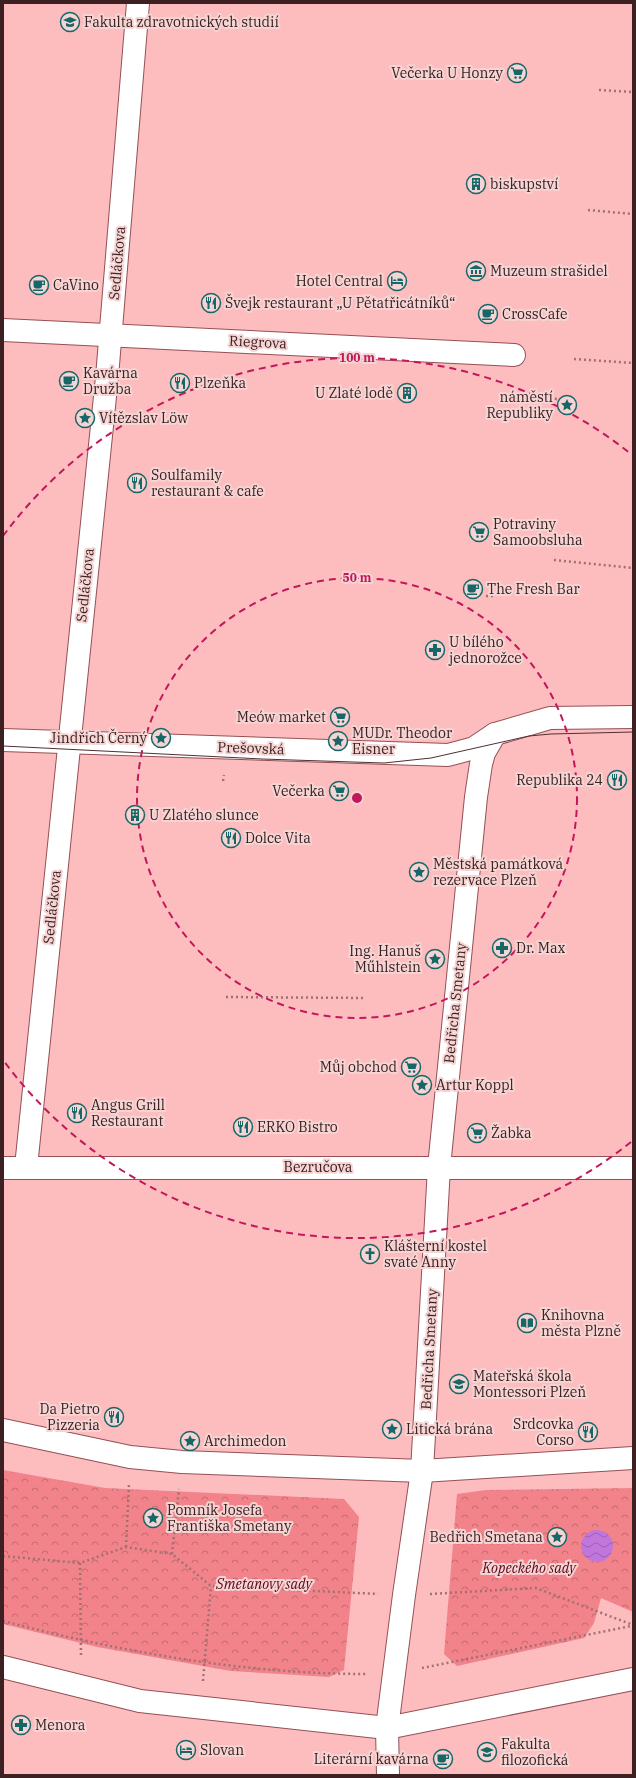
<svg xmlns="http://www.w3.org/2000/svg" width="636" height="1778" viewBox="0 0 636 1778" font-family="'IBM Plex Serif',serif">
  <defs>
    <pattern id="park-crowns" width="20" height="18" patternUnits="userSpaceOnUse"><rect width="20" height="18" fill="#f2838a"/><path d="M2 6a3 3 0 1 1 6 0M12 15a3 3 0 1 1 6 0" fill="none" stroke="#c56b70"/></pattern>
    <pattern id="water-waves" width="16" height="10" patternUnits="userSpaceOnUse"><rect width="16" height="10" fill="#c176db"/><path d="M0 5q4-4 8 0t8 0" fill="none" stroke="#9e60b1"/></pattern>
  </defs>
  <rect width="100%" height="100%" fill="#fdbdbf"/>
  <g fill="url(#park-crowns)">
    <polygon points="3,1470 105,1488 344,1499 359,1517 344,1670 329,1677 231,1671 97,1647 3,1624"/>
    <polygon points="633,1488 633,1612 601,1598 594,1623 584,1638 457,1666 444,1654 457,1494 486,1490"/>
  </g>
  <circle fill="url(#water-waves)" cx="597" cy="1546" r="16"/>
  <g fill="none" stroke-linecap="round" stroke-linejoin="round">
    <defs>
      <g id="minor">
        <polyline points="3,330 514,355"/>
        <polyline points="3,740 448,755 474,748 495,734 550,718 633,717"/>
        <polyline points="26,1167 107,377 138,3"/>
        <polyline points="3,1168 633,1168"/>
        <polyline points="3,1430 130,1457 182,1462 422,1471 633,1458"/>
        <polyline points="3,1667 140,1701 387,1728 633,1679"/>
        <polyline points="388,1775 387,1728 404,1595 422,1471 439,1167 476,797 481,764 484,753 495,734"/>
      </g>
    </defs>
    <use href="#minor" stroke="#955054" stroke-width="24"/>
    <g stroke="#a07173" stroke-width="2.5" stroke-dasharray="2 3" stroke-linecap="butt">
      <polyline points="599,90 633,92"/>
      <polyline points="588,210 633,214"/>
      <polyline points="574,359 633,363"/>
      <polyline points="510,395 570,400"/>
      <polyline points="554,560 633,568"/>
      <polyline points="486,596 495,596"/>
      <polyline points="223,781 224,775"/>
      <polyline points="226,997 366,998"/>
      <polyline points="126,1547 129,1484"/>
      <polyline points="172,1554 179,1489"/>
      <polyline points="3,1556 80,1563 126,1547 172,1554 211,1586 378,1594"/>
      <polyline points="80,1563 81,1658"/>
      <polyline points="430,1594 536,1588 633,1625"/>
      <path d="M 3,1621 C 122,1652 244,1674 368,1674"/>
      <polyline points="422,1668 631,1626"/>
      <polyline points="203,1681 211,1586"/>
    </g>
    <use href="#minor" stroke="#fff" stroke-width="22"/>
    <polyline stroke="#503031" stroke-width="1" points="3,746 262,759 384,763 431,758 529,736 551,734 633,732"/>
  </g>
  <g fill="none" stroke="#c2185b" stroke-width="2" stroke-dasharray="7 5">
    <circle cx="357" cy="798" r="220"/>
    <path d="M631 1142A440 440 0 0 1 3 1060M3 536A440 440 0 0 1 631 454"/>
  </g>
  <defs>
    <symbol id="university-ring" viewBox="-11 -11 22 22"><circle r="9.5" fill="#f5d4d4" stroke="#186768" stroke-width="1.5"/><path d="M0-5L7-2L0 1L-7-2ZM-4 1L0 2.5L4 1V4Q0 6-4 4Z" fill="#186768"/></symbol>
    <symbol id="supermarket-ring" viewBox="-11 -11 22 22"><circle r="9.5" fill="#f5d4d4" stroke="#186768" stroke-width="1.5"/><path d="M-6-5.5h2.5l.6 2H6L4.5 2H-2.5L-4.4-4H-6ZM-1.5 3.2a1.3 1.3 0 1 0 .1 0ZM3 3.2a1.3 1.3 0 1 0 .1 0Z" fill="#186768"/></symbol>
    <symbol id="building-ring" viewBox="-11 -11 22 22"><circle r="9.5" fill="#f5d4d4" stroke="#186768" stroke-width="1.5"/><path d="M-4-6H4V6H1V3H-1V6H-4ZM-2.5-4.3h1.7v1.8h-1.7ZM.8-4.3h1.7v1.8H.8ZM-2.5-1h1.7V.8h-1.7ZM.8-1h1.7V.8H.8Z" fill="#186768"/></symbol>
    <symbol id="museum-ring" viewBox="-11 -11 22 22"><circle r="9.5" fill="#f5d4d4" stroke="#186768" stroke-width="1.5"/><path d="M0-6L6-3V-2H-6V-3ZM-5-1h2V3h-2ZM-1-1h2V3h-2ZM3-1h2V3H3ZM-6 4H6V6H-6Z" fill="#186768"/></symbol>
    <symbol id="hotel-ring" viewBox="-11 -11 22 22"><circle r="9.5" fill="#f5d4d4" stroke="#186768" stroke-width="1.5"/><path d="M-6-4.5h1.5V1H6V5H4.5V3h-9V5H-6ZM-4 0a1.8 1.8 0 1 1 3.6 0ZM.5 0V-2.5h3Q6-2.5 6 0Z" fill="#186768"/></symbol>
    <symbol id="cafe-ring" viewBox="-11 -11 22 22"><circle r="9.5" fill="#f5d4d4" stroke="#186768" stroke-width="1.5"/><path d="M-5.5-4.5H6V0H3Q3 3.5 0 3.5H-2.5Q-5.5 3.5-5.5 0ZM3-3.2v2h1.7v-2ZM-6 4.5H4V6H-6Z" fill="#186768"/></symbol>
    <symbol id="restaurant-ring" viewBox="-11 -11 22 22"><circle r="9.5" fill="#f5d4d4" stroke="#186768" stroke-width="1.5"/><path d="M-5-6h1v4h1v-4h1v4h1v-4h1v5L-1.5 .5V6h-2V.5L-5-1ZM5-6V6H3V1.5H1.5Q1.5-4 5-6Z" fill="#186768"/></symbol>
    <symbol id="sight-ring" viewBox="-11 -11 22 22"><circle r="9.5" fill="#f5d4d4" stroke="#186768" stroke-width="1.5"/><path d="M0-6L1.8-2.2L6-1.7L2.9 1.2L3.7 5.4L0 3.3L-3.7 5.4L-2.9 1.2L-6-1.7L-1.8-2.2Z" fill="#186768"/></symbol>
    <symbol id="pharmacy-ring" viewBox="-11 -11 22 22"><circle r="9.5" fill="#f5d4d4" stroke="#186768" stroke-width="1.5"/><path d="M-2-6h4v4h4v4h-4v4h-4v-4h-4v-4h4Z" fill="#186768"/></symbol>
    <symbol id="church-ring" viewBox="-11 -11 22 22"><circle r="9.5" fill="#f5d4d4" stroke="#186768" stroke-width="1.5"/><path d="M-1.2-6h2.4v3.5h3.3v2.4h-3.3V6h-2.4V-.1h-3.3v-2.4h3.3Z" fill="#186768"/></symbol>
    <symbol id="library-ring" viewBox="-11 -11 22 22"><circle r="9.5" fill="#f5d4d4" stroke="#186768" stroke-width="1.5"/><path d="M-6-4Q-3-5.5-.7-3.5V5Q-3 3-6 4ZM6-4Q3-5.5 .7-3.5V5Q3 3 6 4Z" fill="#186768"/></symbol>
    <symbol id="school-ring" viewBox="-11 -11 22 22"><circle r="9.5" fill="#f5d4d4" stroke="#186768" stroke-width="1.5"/><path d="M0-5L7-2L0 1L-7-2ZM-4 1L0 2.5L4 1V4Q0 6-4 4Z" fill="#186768"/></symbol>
  </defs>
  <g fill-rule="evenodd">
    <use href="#university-ring" x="59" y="11" width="22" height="22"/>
    <use href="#supermarket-ring" x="506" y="62" width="22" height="22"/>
    <use href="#building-ring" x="465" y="173" width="22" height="22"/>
    <use href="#museum-ring" x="465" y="260" width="22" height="22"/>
    <use href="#hotel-ring" x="386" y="270" width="22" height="22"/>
    <use href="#cafe-ring" x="28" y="274" width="22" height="22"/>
    <use href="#restaurant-ring" x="200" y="292" width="22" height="22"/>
    <use href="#cafe-ring" x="477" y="303" width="22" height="22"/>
    <use href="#cafe-ring" x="58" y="370" width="22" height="22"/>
    <use href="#restaurant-ring" x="169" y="372" width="22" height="22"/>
    <use href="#building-ring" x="396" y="382" width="22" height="22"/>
    <use href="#sight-ring" x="556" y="394" width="22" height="22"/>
    <use href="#sight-ring" x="74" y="407" width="22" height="22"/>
    <use href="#restaurant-ring" x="126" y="472" width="22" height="22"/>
    <use href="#supermarket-ring" x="468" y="521" width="22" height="22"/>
    <use href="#cafe-ring" x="462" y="578" width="22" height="22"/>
    <use href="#pharmacy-ring" x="424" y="639" width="22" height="22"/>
    <use href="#supermarket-ring" x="329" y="706" width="22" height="22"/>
    <use href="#sight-ring" x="150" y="727" width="22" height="22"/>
    <use href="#sight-ring" x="327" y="730" width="22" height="22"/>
    <use href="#restaurant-ring" x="606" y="769" width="22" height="22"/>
    <use href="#supermarket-ring" x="328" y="780" width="22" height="22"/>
    <use href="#building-ring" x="124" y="804" width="22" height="22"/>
    <use href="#restaurant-ring" x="220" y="827" width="22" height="22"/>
    <use href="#sight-ring" x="408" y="861" width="22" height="22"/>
    <use href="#pharmacy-ring" x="491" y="937" width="22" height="22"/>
    <use href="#sight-ring" x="424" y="948" width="22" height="22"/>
    <use href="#supermarket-ring" x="400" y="1056" width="22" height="22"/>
    <use href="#sight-ring" x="411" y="1074" width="22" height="22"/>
    <use href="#restaurant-ring" x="66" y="1102" width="22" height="22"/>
    <use href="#restaurant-ring" x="232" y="1116" width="22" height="22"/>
    <use href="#supermarket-ring" x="466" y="1122" width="22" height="22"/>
    <use href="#church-ring" x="359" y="1243" width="22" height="22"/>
    <use href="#library-ring" x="516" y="1312" width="22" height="22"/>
    <use href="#school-ring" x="448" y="1373" width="22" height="22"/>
    <use href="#restaurant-ring" x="103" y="1406" width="22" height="22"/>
    <use href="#sight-ring" x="381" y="1418" width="22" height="22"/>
    <use href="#restaurant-ring" x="577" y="1421" width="22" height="22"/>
    <use href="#sight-ring" x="179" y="1430" width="22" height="22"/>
    <use href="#sight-ring" x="142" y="1507" width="22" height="22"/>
    <use href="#sight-ring" x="546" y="1526" width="22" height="22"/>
    <use href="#pharmacy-ring" x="10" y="1714" width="22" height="22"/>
    <use href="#hotel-ring" x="175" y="1739" width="22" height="22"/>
    <use href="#university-ring" x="476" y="1741" width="22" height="22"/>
    <use href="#cafe-ring" x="432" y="1748" width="22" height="22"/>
  </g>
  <g text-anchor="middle" stroke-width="4" stroke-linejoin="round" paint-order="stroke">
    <g font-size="14" fill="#3d2021" stroke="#f5d4d4" text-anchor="start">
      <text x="84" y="27">Fakulta zdravotnických studií</text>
      <text x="503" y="78" text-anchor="end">Večerka U Honzy</text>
      <text x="490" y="189">biskupství</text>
      <text x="490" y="276">Muzeum strašidel</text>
      <text x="383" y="286" text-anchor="end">Hotel Central</text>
      <text x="53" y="290">CaVino</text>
      <text x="225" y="308">Švejk restaurant „U Pětatřicátníků“</text>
      <text x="502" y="319">CrossCafe</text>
      <text x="83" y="378">Kavárna<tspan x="83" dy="16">Družba</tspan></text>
      <text x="194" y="388">Plzeňka</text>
      <text x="393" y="398" text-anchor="end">U Zlaté lodě</text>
      <text x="553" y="402" text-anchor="end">náměstí<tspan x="553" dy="16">Republiky</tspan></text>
      <text x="99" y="423">Vítězslav Lӧw</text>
      <text x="151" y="480">Soulfamily<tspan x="151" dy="16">restaurant &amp; cafe</tspan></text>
      <text x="493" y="529">Potraviny<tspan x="493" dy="16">Samoobsluha</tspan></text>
      <text x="487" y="594">The Fresh Bar</text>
      <text x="449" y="647">U bílého<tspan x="449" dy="16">jednorožce</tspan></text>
      <text x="326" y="722" text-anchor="end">Meów market</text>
      <text x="352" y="738">MUDr. Theodor<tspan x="352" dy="16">Eisner</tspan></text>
      <text x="147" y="743" text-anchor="end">Jindřich Černý</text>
      <text x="603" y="785" text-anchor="end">Republika 24</text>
      <text x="325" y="796" text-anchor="end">Večerka</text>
      <text x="149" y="820">U Zlatého slunce</text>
      <text x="245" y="843">Dolce Vita</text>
      <text x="433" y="869">Městská památková<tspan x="433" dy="16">rezervace Plzeň</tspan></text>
      <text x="516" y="953">Dr. Max</text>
      <text x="421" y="956" text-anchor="end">Ing. Hanuš<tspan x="421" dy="16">Műhlstein</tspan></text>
      <text x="397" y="1072" text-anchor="end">Můj obchod</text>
      <text x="436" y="1090">Artur Koppl</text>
      <text x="91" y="1110">Angus Grill<tspan x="91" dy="16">Restaurant</tspan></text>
      <text x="257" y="1132">ERKO Bistro</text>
      <text x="491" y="1138">Žabka</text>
      <text x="384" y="1251">Klášterní kostel<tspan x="384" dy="16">svaté Anny</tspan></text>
      <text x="541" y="1320">Knihovna<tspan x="541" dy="16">města Plzně</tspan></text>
      <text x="473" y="1381">Mateřská škola<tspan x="473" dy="16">Montessori Plzeň</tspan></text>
      <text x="100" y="1414" text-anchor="end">Da Pietro<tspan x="100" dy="16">Pizzeria</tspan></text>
      <text x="574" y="1429" text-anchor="end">Srdcovka<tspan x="574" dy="16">Corso</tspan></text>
      <text x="406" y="1434">Litická brána</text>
      <text x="204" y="1446">Archimedon</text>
      <text x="167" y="1515">Pomník Josefa<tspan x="167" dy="16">Františka Smetany</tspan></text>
      <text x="543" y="1542" text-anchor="end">Bedřich Smetana</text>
      <text x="35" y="1730">Menora</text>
      <text x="501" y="1749">Fakulta<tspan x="501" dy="16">filozofická</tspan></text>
      <text x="200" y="1755">Slovan</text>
      <text x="429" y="1764" text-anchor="end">Literární kavárna</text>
    </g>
    <g font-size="14" fill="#3d2021" stroke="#f5d4d4">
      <text transform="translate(117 263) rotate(-85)" y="5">Sedláčkova</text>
      <text transform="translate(258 342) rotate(3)" y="5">Riegrova</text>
      <text transform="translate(85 585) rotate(-84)" y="5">Sedláčkova</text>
      <text transform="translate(251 748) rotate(2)" y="5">Prešovská</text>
      <text transform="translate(52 907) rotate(-84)" y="5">Sedláčkova</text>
      <text transform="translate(455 1003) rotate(-84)" y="5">Bedřicha Smetany</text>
      <text x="318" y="1172">Bezručova</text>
      <text transform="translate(429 1349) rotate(-87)" y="5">Bedřicha Smetany</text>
    </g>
    <g font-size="14" font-style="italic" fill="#5b0518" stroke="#f5d4d4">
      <text x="529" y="1573">Kopeckého sady</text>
      <text x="264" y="1589">Smetanovy sady</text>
    </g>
  </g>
  <circle cx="357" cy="798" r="6" fill="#c2185b" stroke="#f5d4d4" stroke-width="2"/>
  <g font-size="12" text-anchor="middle" font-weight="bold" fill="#c2185b" stroke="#f5d4d4" stroke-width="4" stroke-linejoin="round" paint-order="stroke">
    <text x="357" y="362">100 m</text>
    <text x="357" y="582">50 m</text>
  </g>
  <rect width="636" height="1778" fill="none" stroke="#3d2021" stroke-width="8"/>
</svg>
